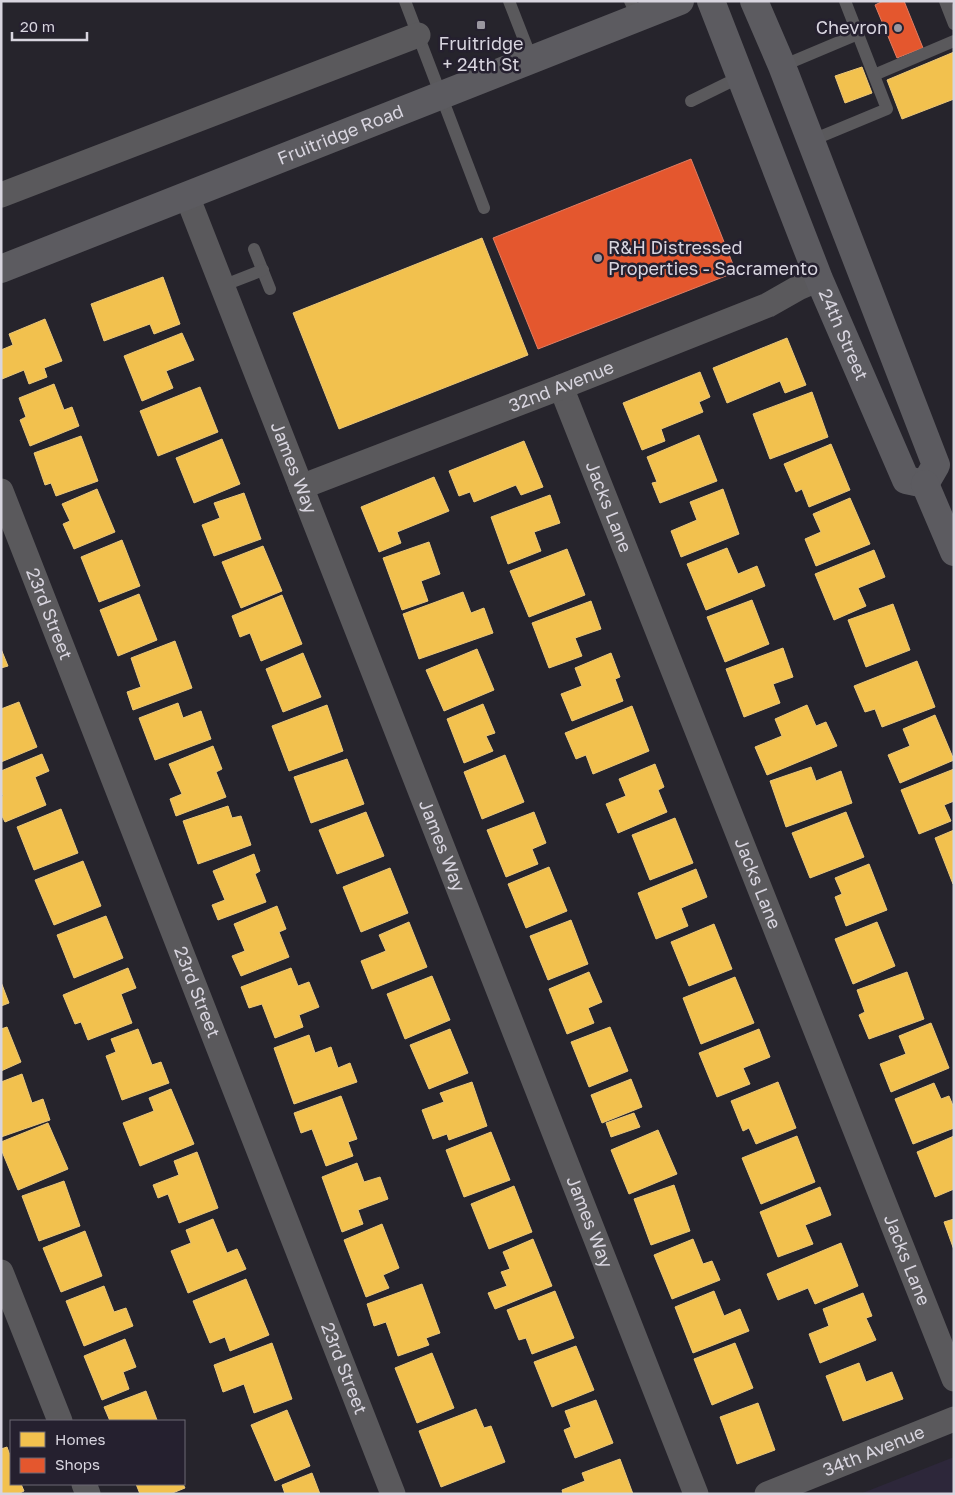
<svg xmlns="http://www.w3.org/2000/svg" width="955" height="1495" viewBox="0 0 955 1495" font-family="'Golos Text',sans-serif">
  <rect width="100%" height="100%" fill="#26242c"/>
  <polygon fill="#2d273a" points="954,1457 954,1494 860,1494"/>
  <g fill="#f2c14e" stroke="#eac77a">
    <polygon points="954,52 954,99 902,119 887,80"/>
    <polygon points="862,67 872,93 845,103 835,76"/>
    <polygon points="482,238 528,355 339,429 293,313"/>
    <polygon points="163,277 180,324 154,334 150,324 104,341 91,304"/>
    <polygon points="45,319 62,361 44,368 47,377 29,384 24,370 2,379 1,350 13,345 9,334"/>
    <polygon points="182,333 194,360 166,371 173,388 142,401 124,356"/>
    <polygon points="787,338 806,385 785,393 780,381 727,403 713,368"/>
    <polygon points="700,372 710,397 699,402 703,412 661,429 665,441 642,450 623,403"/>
    <polygon points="54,384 64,410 72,407 79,426 30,446 20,420 26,417 19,398"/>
    <polygon points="200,387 218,432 158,456 140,411"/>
    <polygon points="812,392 828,437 770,459 753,414"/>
    <polygon points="699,435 717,481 660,503 652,483 657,482 647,457"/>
    <polygon points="81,436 98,481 56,496 51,483 45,485 34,453"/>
    <polygon points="222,439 240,484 194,503 176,458"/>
    <polygon points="524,441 543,487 521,495 516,485 474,502 470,492 459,496 449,471"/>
    <polygon points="831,444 850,490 809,507 802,489 796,492 784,464"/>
    <polygon points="434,477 449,511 397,532 401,543 379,552 361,507"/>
    <polygon points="97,489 115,532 74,549 63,524 70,521 62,504"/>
    <polygon points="723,489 739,534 681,557 671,531 697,520 690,502"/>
    <polygon points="244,493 261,539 214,556 202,525 220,518 214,503"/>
    <polygon points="550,495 560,523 534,532 541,551 508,564 491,517"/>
    <polygon points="850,498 870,544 816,566 805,539 821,532 813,514"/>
    <polygon points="122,540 140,586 99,602 81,557"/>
    <polygon points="429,542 440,574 421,581 428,601 402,610 383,558"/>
    <polygon points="263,546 282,591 241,608 222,562"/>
    <polygon points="727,548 738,574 757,566 765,586 706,610 687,564"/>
    <polygon points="567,549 585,595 529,617 510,571"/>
    <polygon points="874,550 885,577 858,588 866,606 834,620 815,574"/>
    <polygon points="463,592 471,613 484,608 493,633 419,659 403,614"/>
    <polygon points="139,594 157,640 118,656 100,610"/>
    <polygon points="282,595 302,644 261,661 250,633 240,637 232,616"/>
    <polygon points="752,600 769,644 725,662 707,617"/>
    <polygon points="591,601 601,629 575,638 582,656 549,668 532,623"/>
    <polygon points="893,604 910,650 866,667 848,620"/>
    <polygon points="175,641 192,688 133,710 127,692 141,687 131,658"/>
    <polygon points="783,648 793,677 773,684 780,703 744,717 726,669"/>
    <polygon points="1,649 8,666 1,668"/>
    <polygon points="477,649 494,690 444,711 426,670"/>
    <polygon points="303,653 321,697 283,712 266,669"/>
    <polygon points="611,653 620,677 615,679 623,701 572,721 561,694 582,686 575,668"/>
    <polygon points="917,661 935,707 882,727 875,709 865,712 854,686"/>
    <polygon points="19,702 37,747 1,762 1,709"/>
    <polygon points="178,703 183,718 201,711 211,739 155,760 139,718"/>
    <polygon points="483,704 495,733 486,736 493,751 464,763 447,719"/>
    <polygon points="327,705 343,751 289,771 272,726"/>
    <polygon points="807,705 816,726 826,722 837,746 767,775 755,747 782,736 775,719"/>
    <polygon points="632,706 649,751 593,774 586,755 576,759 565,733"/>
    <polygon points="935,715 954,760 900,783 888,755 910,746 903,729"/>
    <polygon points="213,746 222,769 216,772 226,797 176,816 170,799 182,794 169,764"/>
    <polygon points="42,754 49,771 35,777 46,805 5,822 1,814 1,797 3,796 1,791 1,771"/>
    <polygon points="505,755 524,802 482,819 464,772"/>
    <polygon points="347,759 364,804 311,823 294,777"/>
    <polygon points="655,764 664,787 658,790 667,812 618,833 606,804 626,796 619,779"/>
    <polygon points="811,767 816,781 841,771 852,803 786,827 770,781"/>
    <polygon points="954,769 954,801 944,805 951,821 919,834 901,790"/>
    <polygon points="228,806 232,818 241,816 251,845 198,864 183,821"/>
    <polygon points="61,809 78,853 34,870 17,827"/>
    <polygon points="366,812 384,856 337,874 319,830"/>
    <polygon points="534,812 546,843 532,849 538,864 506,877 487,830"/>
    <polygon points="846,812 864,857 810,878 792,833"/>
    <polygon points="675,818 693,863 650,880 632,835"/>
    <polygon points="954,830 954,884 953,884 935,838"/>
    <polygon points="254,854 260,871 255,874 266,902 218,920 212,905 225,900 213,871"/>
    <polygon points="83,861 101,906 54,925 35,880"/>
    <polygon points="869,864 887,910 846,926 835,897 842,894 835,878"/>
    <polygon points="549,867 567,911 526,928 508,884"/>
    <polygon points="390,868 408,913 361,932 343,887"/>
    <polygon points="696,869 707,897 681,908 688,926 656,939 638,893"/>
    <polygon points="277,906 286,929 279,932 289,957 241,976 232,956 245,951 234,924"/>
    <polygon points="106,916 123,958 74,978 57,935"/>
    <polygon points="571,920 588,964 548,980 530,936"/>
    <polygon points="409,922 427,967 372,989 361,961 386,951 379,935"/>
    <polygon points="877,922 895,966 853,984 835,939"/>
    <polygon points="714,924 732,969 689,986 671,942"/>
    <polygon points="128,968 136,988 121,994 132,1023 88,1040 81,1022 75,1024 63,995"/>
    <polygon points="291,968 298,986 309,982 319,1007 299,1015 303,1027 275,1038 262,1004 249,1008 241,987"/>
    <polygon points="589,972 602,1002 588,1008 594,1023 567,1034 549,989"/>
    <polygon points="907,972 924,1019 869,1039 859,1015 865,1012 857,990"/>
    <polygon points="432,976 450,1020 405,1039 387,994"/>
    <polygon points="735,977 754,1023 701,1044 683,998"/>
    <polygon points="1,982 9,1003 1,1006"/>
    <polygon points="931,1023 949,1068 891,1092 880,1064 906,1054 899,1036"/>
    <polygon points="7,1027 21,1062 1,1071 1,1029"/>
    <polygon points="610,1027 628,1071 589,1087 571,1042"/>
    <polygon points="138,1029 152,1065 161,1062 169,1083 122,1100 106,1056 116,1052 111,1039"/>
    <polygon points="450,1029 468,1073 429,1089 410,1045"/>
    <polygon points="759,1029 770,1057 743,1068 750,1084 717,1097 699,1053"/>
    <polygon points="309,1035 315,1053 331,1047 338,1068 350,1063 357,1082 294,1104 274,1048"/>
    <polygon points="22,1074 32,1103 43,1099 50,1120 1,1137 1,1082"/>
    <polygon points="631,1079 642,1107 602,1123 591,1095"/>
    <polygon points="472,1082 487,1126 449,1140 447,1134 433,1139 422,1110 444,1102 440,1093"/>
    <polygon points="778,1082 796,1128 756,1144 749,1128 743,1131 731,1101"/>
    <polygon points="934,1083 941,1099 949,1096 954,1108 954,1128 913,1144 895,1099"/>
    <polygon points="171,1089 194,1144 140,1166 123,1123 154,1111 149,1098"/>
    <polygon points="341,1096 357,1139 348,1142 353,1156 326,1166 312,1129 301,1133 294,1113"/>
    <polygon points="634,1113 640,1127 611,1137 606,1123"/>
    <polygon points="48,1123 68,1169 18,1190 1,1149 1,1142"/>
    <polygon points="658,1130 677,1174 629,1194 611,1150"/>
    <polygon points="491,1132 510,1180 464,1197 446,1150"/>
    <polygon points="797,1136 815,1182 761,1204 742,1158"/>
    <polygon points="954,1136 954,1189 935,1197 917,1152"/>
    <polygon points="197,1152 218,1208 179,1223 168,1194 158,1198 153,1185 179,1175 174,1161"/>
    <polygon points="357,1163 364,1182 380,1177 388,1199 358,1210 363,1224 342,1232 322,1177"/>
    <polygon points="64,1181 80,1226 39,1241 22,1196"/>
    <polygon points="674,1185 690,1231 651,1245 634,1199"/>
    <polygon points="514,1186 532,1232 489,1249 471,1204"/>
    <polygon points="820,1187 831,1215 805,1225 813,1244 778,1257 760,1212"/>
    <polygon points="213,1219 227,1253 237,1249 246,1269 188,1293 171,1251 191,1243 186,1230"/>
    <polygon points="954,1219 954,1250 944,1222"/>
    <polygon points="382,1224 399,1268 383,1275 389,1288 366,1297 344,1240"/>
    <polygon points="85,1231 102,1276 61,1292 43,1248"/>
    <polygon points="533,1239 552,1286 495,1309 488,1293 507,1286 501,1272 510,1269 503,1252"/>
    <polygon points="693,1239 703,1264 712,1261 720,1280 672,1299 654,1255"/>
    <polygon points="841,1243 858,1286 815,1304 808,1288 778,1300 767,1274"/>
    <polygon points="246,1279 269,1335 230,1351 225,1337 210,1343 193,1301"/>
    <polygon points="422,1284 440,1333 426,1338 429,1345 398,1356 386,1322 374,1326 367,1304"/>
    <polygon points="104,1286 114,1312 126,1308 133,1326 84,1346 66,1301"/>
    <polygon points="555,1291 574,1338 532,1354 526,1338 519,1340 507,1310"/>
    <polygon points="714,1291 724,1316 740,1309 749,1331 693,1353 675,1307"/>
    <polygon points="863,1293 872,1316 866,1318 876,1340 820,1363 809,1334 829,1326 823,1309"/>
    <polygon points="125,1339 136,1367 123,1372 129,1389 102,1400 84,1356"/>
    <polygon points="272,1343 292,1399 254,1413 244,1384 223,1392 214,1365"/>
    <polygon points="735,1343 753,1388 712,1405 694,1359"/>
    <polygon points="576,1346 594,1390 552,1407 534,1362"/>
    <polygon points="432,1353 454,1408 417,1423 395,1368"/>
    <polygon points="859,1363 866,1382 892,1372 903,1399 843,1421 826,1376"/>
    <polygon points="146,1391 157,1420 110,1421 104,1407"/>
    <polygon points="596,1400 613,1443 575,1458 564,1430 571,1427 565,1411"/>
    <polygon points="758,1403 775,1450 737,1464 720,1417"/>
    <polygon points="476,1409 484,1428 491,1426 505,1462 441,1487 419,1431"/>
    <polygon points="287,1410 310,1466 275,1481 251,1425"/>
    <polygon points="7,1447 11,1458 11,1484 21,1484 24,1491 18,1494 1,1494 1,1449"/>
    <polygon points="620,1459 633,1494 563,1494 562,1490 585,1481 582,1473"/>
    <polygon points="312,1473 320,1494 285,1494 282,1485"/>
    <polygon points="136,1484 183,1484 185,1488 170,1494 140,1494"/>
  </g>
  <g fill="#e4572e" stroke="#e07d63">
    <polygon points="883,1 904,1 923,48 897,58 875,5"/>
    <polygon points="691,159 736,272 538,349 493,238"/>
  </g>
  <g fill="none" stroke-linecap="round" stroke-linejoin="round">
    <g stroke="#5a595c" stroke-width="12">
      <polyline points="405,1 484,208"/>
      <polyline points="509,1 532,60"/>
      <polyline points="630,1 638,18"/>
      <polyline points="945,1 954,24"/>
      <polyline points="782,66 858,34"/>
      <polyline points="874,75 954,41"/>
      <polyline points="691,101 740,77"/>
      <polyline points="810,141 887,109 845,1"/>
      <polyline points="254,249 270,289"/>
      <polyline points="222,286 263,270"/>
    </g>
    <g stroke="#5a595c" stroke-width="25">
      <polyline points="1,195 418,35"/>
      <path id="s1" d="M 187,196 L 696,1494"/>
      <path id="s2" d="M 561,387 L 954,1379"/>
      <path id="s3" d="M 301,487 L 561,387 L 768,305 L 798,288 L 819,279"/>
      <path id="s4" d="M 1,491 L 393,1494"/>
      <polyline points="1,1272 60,1421"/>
      <polyline points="84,1484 88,1494"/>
      <path id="s5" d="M 767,1494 L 954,1419"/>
    </g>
    <g stroke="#5c5b60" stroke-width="28">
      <path id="s6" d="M 711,1 L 819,279 L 906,480 L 925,484"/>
      <polyline points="754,1 782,66 936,465 925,484"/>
      <path id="s7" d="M 1,269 L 680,1"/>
      <polyline points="925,484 954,552"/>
    </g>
  </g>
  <g fill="#9a97a0" stroke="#25202f" stroke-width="2">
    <rect x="476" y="20" width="10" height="10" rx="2.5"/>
    <circle cx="898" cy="28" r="5"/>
    <circle cx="598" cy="258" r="5"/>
  </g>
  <g text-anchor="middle" stroke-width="5" stroke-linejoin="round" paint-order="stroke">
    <g font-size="18" fill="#d8d5df" stroke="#25202f" text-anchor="end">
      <text x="888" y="34">Chevron</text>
      <text x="481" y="50" text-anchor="middle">Fruitridge<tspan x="481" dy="21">+ 24th St</tspan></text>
      <text x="608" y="254" text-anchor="start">R&amp;H Distressed<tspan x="608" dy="21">Properties - Sacramento</tspan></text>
    </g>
    <g font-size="18" fill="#d8d5df" stroke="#25202f">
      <text dy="6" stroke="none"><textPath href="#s7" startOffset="365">Fruitridge Road</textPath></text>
      <text dy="6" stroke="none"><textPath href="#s6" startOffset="359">24th Street</textPath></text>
      <text dy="6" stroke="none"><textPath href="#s3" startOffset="279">32nd Avenue</textPath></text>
      <text dy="6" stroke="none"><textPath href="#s1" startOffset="292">James Way</textPath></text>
      <text dy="6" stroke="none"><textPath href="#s2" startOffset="129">Jacks Lane</textPath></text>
      <text dy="6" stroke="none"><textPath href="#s4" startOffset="132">23rd Street</textPath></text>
      <text dy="6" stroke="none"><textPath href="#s1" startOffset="698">James Way</textPath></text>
      <text dy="6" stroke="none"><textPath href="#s2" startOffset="534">Jacks Lane</textPath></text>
      <text dy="6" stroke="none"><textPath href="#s4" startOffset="538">23rd Street</textPath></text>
      <text dy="6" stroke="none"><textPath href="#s1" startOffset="1102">James Way</textPath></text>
      <text dy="6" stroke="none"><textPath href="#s2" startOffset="939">Jacks Lane</textPath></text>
      <text dy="6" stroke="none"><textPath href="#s4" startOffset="942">23rd Street</textPath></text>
      <text dy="6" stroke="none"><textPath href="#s5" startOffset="115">34th Avenue</textPath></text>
    </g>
  </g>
  <rect width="955" height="1495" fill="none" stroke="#d8d5df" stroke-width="5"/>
  <rect x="10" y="1420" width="175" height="65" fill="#25202f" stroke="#6d6875"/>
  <rect x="20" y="1432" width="25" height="15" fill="#f2c14e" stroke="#6d6875"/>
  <text x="55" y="1445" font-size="15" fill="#d8d5df">Homes</text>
  <rect x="20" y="1458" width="25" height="15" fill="#e4572e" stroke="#6d6875"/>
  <text x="55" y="1470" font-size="15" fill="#d8d5df">Shops</text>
  <path d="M12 32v8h75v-8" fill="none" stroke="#d8d5df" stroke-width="2.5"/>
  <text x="20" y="32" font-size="15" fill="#d8d5df" stroke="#25202f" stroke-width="4" paint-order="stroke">20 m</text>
</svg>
